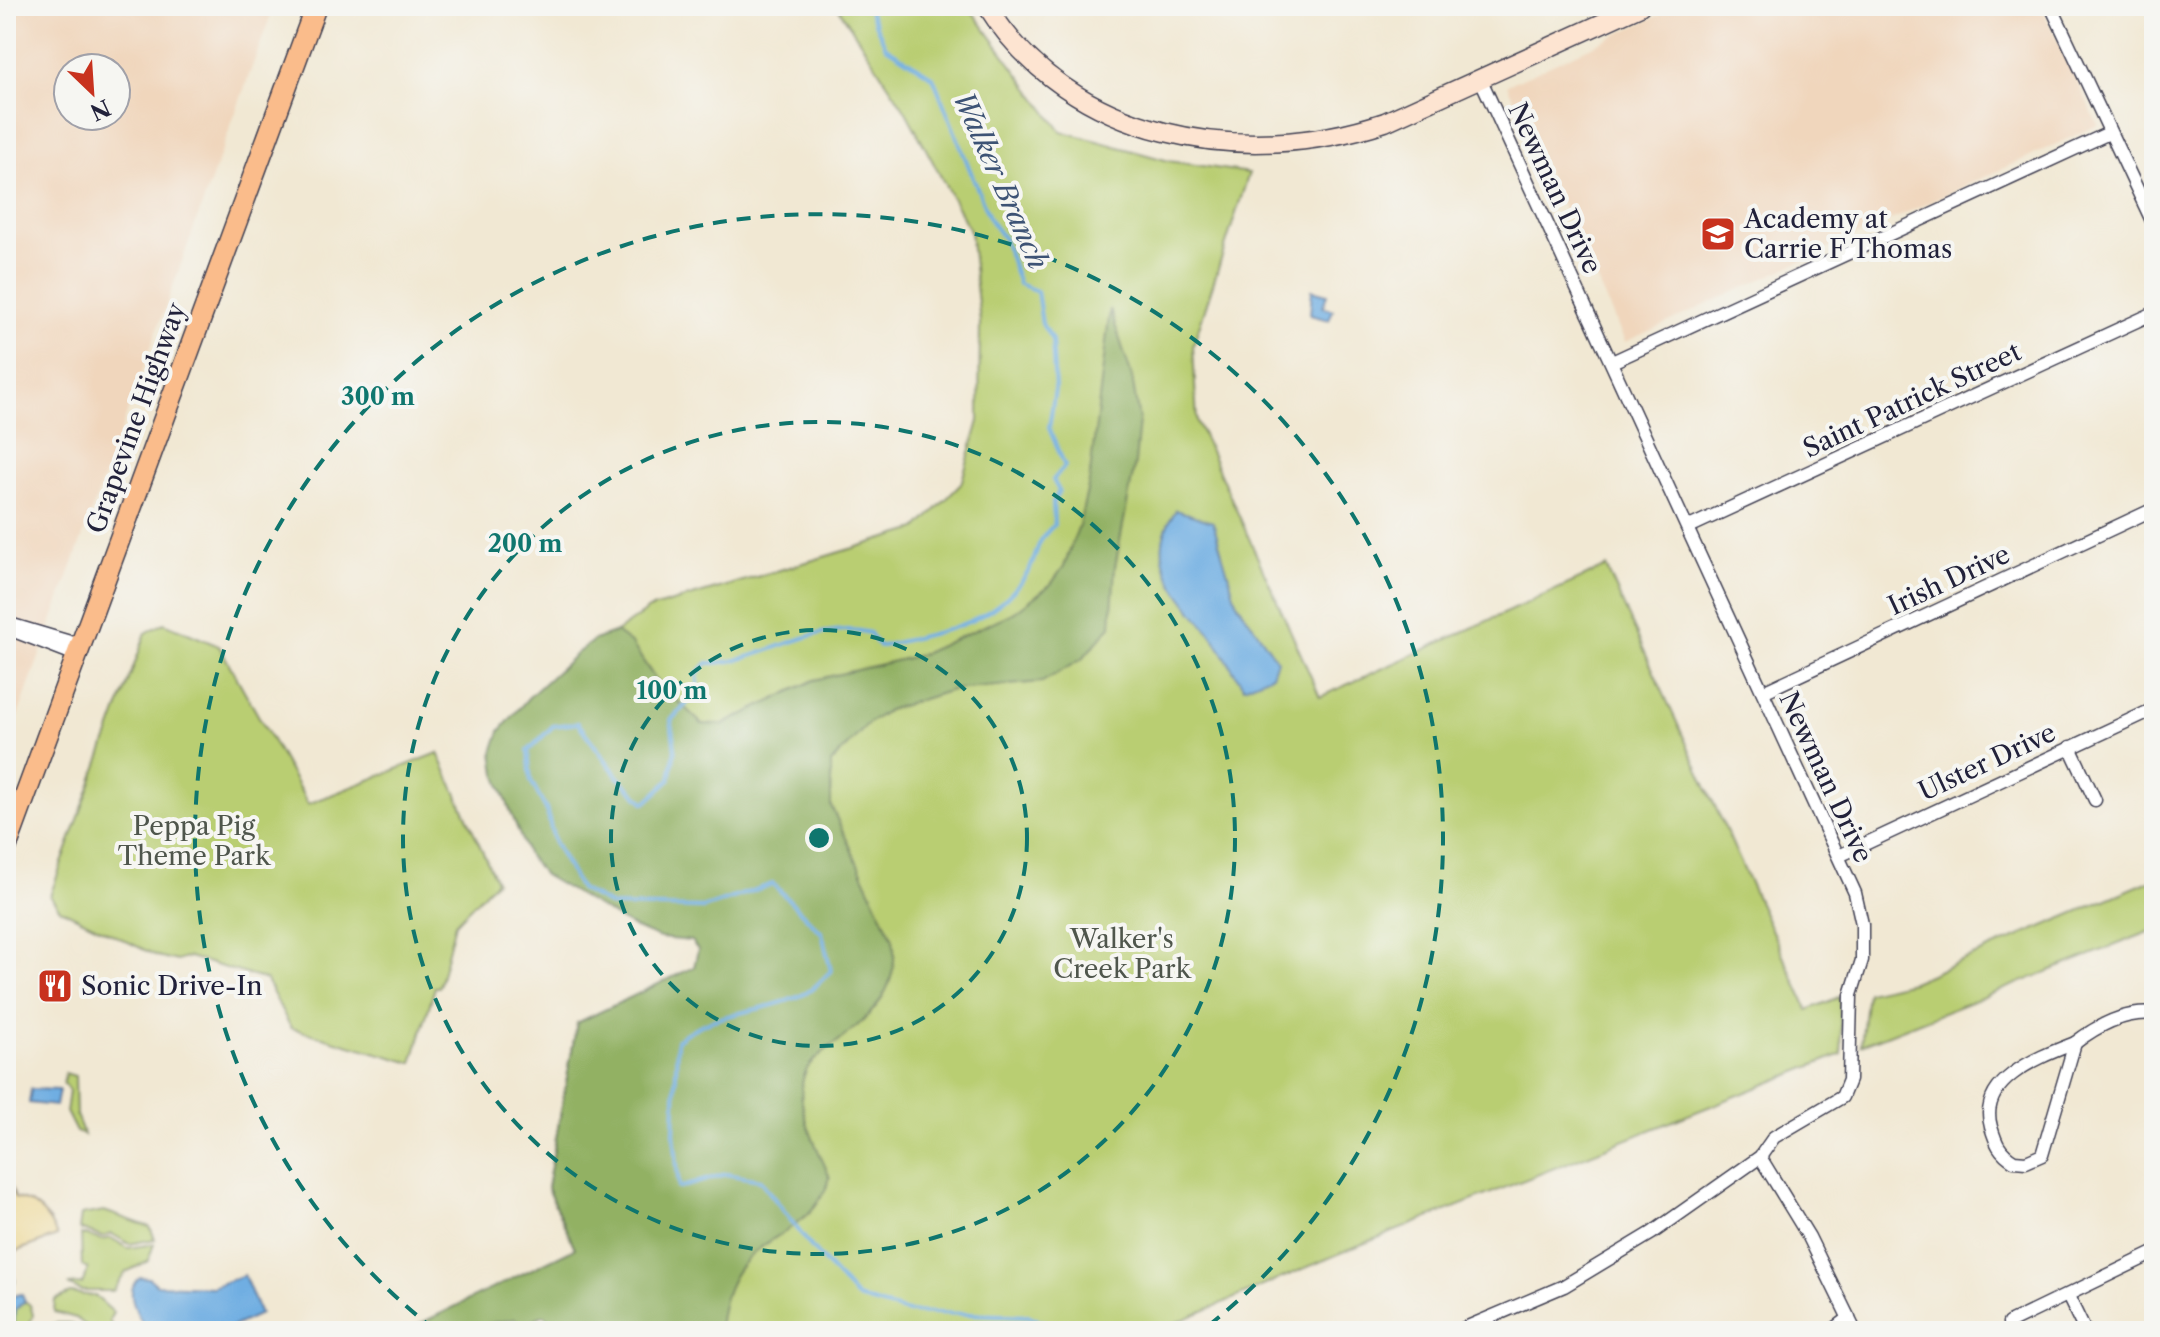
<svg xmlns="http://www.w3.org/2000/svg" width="2160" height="1337" viewBox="0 0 2160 1337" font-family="'Libre Caslon Text',serif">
  <rect width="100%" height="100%" fill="#f6f6f2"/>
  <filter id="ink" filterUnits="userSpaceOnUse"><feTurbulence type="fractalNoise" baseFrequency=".0125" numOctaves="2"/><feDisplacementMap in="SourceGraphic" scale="16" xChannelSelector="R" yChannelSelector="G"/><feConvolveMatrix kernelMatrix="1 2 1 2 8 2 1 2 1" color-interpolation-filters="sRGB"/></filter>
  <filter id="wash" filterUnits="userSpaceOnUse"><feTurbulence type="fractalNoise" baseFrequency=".006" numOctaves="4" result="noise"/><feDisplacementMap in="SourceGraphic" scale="32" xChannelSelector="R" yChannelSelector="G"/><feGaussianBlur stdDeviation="1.8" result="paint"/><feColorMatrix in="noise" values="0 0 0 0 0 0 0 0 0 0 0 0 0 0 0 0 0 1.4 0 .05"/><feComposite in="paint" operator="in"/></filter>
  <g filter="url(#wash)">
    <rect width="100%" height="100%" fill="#f1e8d3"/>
    <g fill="#f0d6bc" fill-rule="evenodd">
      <path d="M 6,6 L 274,6 L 6,749 ZM 68,68 L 116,68 L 116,116 L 68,116 Z"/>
      <polygon points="1679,6 2041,6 2098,125 1625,342 1507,85"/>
    </g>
    <g fill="#b9ce72" stroke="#6e7856" stroke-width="2">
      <path d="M 837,6 L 968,6 L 1061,131 L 1169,161 L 1249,173 L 1193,346 L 1197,422 L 1320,697 L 1606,567 L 1808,1010 L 1839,997 L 1842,1054 L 1360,1245 L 1156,1331 L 614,1331 L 547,1188 L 577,1023 L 800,918 L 722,725 C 717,725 708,726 703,724 C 673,713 642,652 616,632 L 649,609 L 917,529 L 961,484 L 979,421 L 980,322 L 970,231 L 905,110 Z"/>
      <polygon points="164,623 219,646 308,804 438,753 496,881 455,923 439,987 435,987 412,1063 291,1028 266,980 189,957 177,961 157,956 60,909 50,896 146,633"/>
      <polygon points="2154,879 2154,930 1861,1045 1867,992 1912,982"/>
      <polygon points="65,1073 75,1076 76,1115 84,1135 76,1132 66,1112 69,1091 63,1083"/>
      <polygon points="104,1211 150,1227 155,1239 129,1244 112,1234 102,1237 79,1229 81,1215"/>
      <polygon points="81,1234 102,1240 111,1238 128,1248 154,1244 148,1261 126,1272 113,1291 81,1291 68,1285 82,1284 88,1269 82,1266"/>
      <polygon points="70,1293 95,1296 113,1312 109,1321 115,1331 93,1331 76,1318 54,1312 55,1300"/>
      <polygon points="25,1301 30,1305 33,1315 27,1331 13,1331 15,1310"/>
      <polygon points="55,1323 68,1323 85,1331 37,1331"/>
    </g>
    <path fill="#92b164" stroke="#5a6a50" stroke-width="2" d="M 1110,309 L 1132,377 L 1139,420 L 1135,463 L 1115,567 L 1111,626 L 1082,659 L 1042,682 L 952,690 L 888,710 L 869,723 L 831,763 L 831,806 L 893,939 C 901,990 870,1019 830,1047 C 819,1056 807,1063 803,1079 C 795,1111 819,1149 830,1178 C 806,1251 727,1225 719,1331 L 569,1331 L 544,1315 L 524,1323 L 514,1319 L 447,1331 L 405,1331 L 575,1248 L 547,1188 L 577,1023 L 694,967 L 698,950 L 691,941 L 660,938 L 635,928 L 544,875 L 528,856 L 496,774 L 493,752 L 500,731 L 528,698 L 577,653 L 594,640 L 616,632 L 632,644 L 655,679 L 702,724 L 722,725 L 814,680 L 920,655 L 1015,612 L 1051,584 L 1064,566 L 1079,525 L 1089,482 Z"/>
    <path fill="#eeda9e" stroke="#887e6c" stroke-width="2" d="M 12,1188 L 15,1198 C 36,1201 49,1216 57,1236 L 6,1255 L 6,1206 L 9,1198 L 6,1192 Z"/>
    <g fill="#6faee2" stroke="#48688e" stroke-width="2">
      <polygon points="1312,290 1327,294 1323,307 1333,310 1329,320 1310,315"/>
      <path d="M 1176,510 L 1213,522 L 1236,601 L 1277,660 L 1272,675 L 1244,687 C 1233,672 1225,655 1215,640 C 1186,598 1139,564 1176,510 Z"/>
      <polygon points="31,1089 59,1090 56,1106 29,1103"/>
      <polygon points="13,1275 15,1281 10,1290 12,1296 22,1294 25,1301 15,1310 13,1331 6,1331 6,1278"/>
      <path d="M 244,1275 L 260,1314 L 223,1331 L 147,1331 C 138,1315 122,1291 140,1277 L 149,1278 L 157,1285 L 212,1287 Z"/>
    </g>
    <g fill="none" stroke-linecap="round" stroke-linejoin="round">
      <path stroke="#6faee2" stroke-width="4" d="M 867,6 L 886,47 L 933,77 L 990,220 L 1004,239 L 1019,284 L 1037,291 L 1042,324 L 1052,340 L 1055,389 L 1049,428 L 1065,466 L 1053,480 L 1059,491 L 1053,502 L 1054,525 C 1032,546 1040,552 1028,572 C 992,628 937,631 879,647 L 870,633 C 815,618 761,665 707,663 L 697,674 L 699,691 L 671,720 L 675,749 L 670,780 L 645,803 L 619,778 L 578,723 L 553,726 L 528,751 L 531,781 L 546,809 L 555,844 L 580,889 L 612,906 L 703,908 L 773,884 L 822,933 L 831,971 C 823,978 813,991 802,995 C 761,1014 713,1010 677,1040 L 674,1133 L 679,1188 L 726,1174 L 760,1180 L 812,1248 L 857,1298 L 907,1312 L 1029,1316 L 1061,1328 L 1062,1331"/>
    </g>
  </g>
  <g filter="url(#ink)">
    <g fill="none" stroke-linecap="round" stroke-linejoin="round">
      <defs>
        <g id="street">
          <polyline points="2051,6 2154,225"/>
          <polyline points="1612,362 2109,133"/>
          <polyline points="1689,527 2154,313"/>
          <polyline points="6,623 80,645"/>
          <polyline points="6,628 76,655"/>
          <polyline points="1763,692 2154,509"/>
          <polyline points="2070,747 2095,800"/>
          <polyline points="1839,856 2154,709"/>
          <path d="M 2075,1043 L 2042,1155 L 2026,1162 L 2014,1161 C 1999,1152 1996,1143 1991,1127 C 1977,1079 2042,1056 2075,1043 Z"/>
          <path d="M 2075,1043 C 2097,1026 2125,1011 2154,1014"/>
          <polyline points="1760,1157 1809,1237 1855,1331"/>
          <polyline points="2068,1296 2085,1331"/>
          <polyline points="2009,1323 2154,1253"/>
          <polyline points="1458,1331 1564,1286 1652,1233 1760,1157 1774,1137 1842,1097 1849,1080 1851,995 1862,960 1862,924 1855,893 1480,78"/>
          <polyline points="1832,1331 1849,1318"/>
        </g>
        <path id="secondary" d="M 987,6 C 1070,140 1244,169 1385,122 L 1640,6"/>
        <polyline id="primary" points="6,848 316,6"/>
      </defs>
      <use href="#street" stroke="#414052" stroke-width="15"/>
      <use href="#secondary" stroke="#414052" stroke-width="21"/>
      <use href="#primary" stroke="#414052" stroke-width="23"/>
      <use href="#street" stroke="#fff" stroke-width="12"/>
      <use href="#secondary" stroke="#fde4d1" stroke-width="18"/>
      <use href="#primary" stroke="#fabc8b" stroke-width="20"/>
    </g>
  </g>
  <g fill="none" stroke="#0f766e" stroke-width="4" stroke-dasharray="14 10">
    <circle cx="819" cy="838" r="208"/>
    <circle cx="819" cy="838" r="416"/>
    <path d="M435 1330A624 624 0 1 1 1203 1330"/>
  </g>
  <defs>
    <symbol id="school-square" viewBox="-11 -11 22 22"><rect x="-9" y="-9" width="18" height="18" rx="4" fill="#c8321e" stroke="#f6f6f2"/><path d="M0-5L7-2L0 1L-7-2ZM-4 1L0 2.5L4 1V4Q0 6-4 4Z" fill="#fff"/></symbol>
    <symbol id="restaurant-square" viewBox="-11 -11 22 22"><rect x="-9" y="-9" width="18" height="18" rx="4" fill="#c8321e" stroke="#f6f6f2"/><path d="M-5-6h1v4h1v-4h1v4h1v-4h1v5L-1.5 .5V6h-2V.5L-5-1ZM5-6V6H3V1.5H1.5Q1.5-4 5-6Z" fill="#fff"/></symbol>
  </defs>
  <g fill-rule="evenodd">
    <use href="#school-square" x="1698" y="214" width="40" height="40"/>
    <use href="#restaurant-square" x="35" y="966" width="40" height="40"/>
  </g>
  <g text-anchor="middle" stroke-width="8" stroke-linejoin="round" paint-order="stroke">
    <g font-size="26" fill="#22223b" stroke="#f6f6f2">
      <text transform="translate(1555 188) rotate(65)" y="9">Newman Drive</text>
      <text transform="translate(1912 400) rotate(-25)" y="9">Saint Patrick Street</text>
      <text transform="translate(136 418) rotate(-70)" y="9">Grapevine Highway</text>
      <text transform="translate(1949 580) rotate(-25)" y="9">Irish Drive</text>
      <text transform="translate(1987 762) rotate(-25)" y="9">Ulster Drive</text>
      <text transform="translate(1826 777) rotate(65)" y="9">Newman Drive</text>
    </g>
    <g font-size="26" fill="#22223b" stroke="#f6f6f2" text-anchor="start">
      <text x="1744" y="228">Academy at<tspan x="1744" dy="30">Carrie F Thomas</tspan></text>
      <text x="81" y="995">Sonic Drive-In</text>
    </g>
    <g font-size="26" fill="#4f564c" stroke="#f6f6f2">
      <text x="194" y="835">Peppa Pig<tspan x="194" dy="30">Theme Park</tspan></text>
      <text x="1122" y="948">Walker's<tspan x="1122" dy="30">Creek Park</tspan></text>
    </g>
    <g font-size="28" font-style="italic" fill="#3d5375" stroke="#f6f6f2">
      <text transform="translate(1001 180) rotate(66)" y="10">Walker Branch</text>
    </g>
  </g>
  <circle cx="819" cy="838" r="12" fill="#0f766e" stroke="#f6f6f2" stroke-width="4"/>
  <g font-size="24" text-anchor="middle" font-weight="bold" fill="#0f766e" stroke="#f6f6f2" stroke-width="8" stroke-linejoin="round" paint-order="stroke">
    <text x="378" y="405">300 m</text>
    <text x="525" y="552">200 m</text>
    <text x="672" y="699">100 m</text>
  </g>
  <rect width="2160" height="1337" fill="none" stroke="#f6f6f2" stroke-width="32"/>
  <g transform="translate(92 92) rotate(155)"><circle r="38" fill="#f6f6f2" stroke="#a1a1a9" stroke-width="2"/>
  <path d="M0-6L14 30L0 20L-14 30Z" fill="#c8321e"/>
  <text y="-12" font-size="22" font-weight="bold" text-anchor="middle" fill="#22223b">N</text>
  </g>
</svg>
